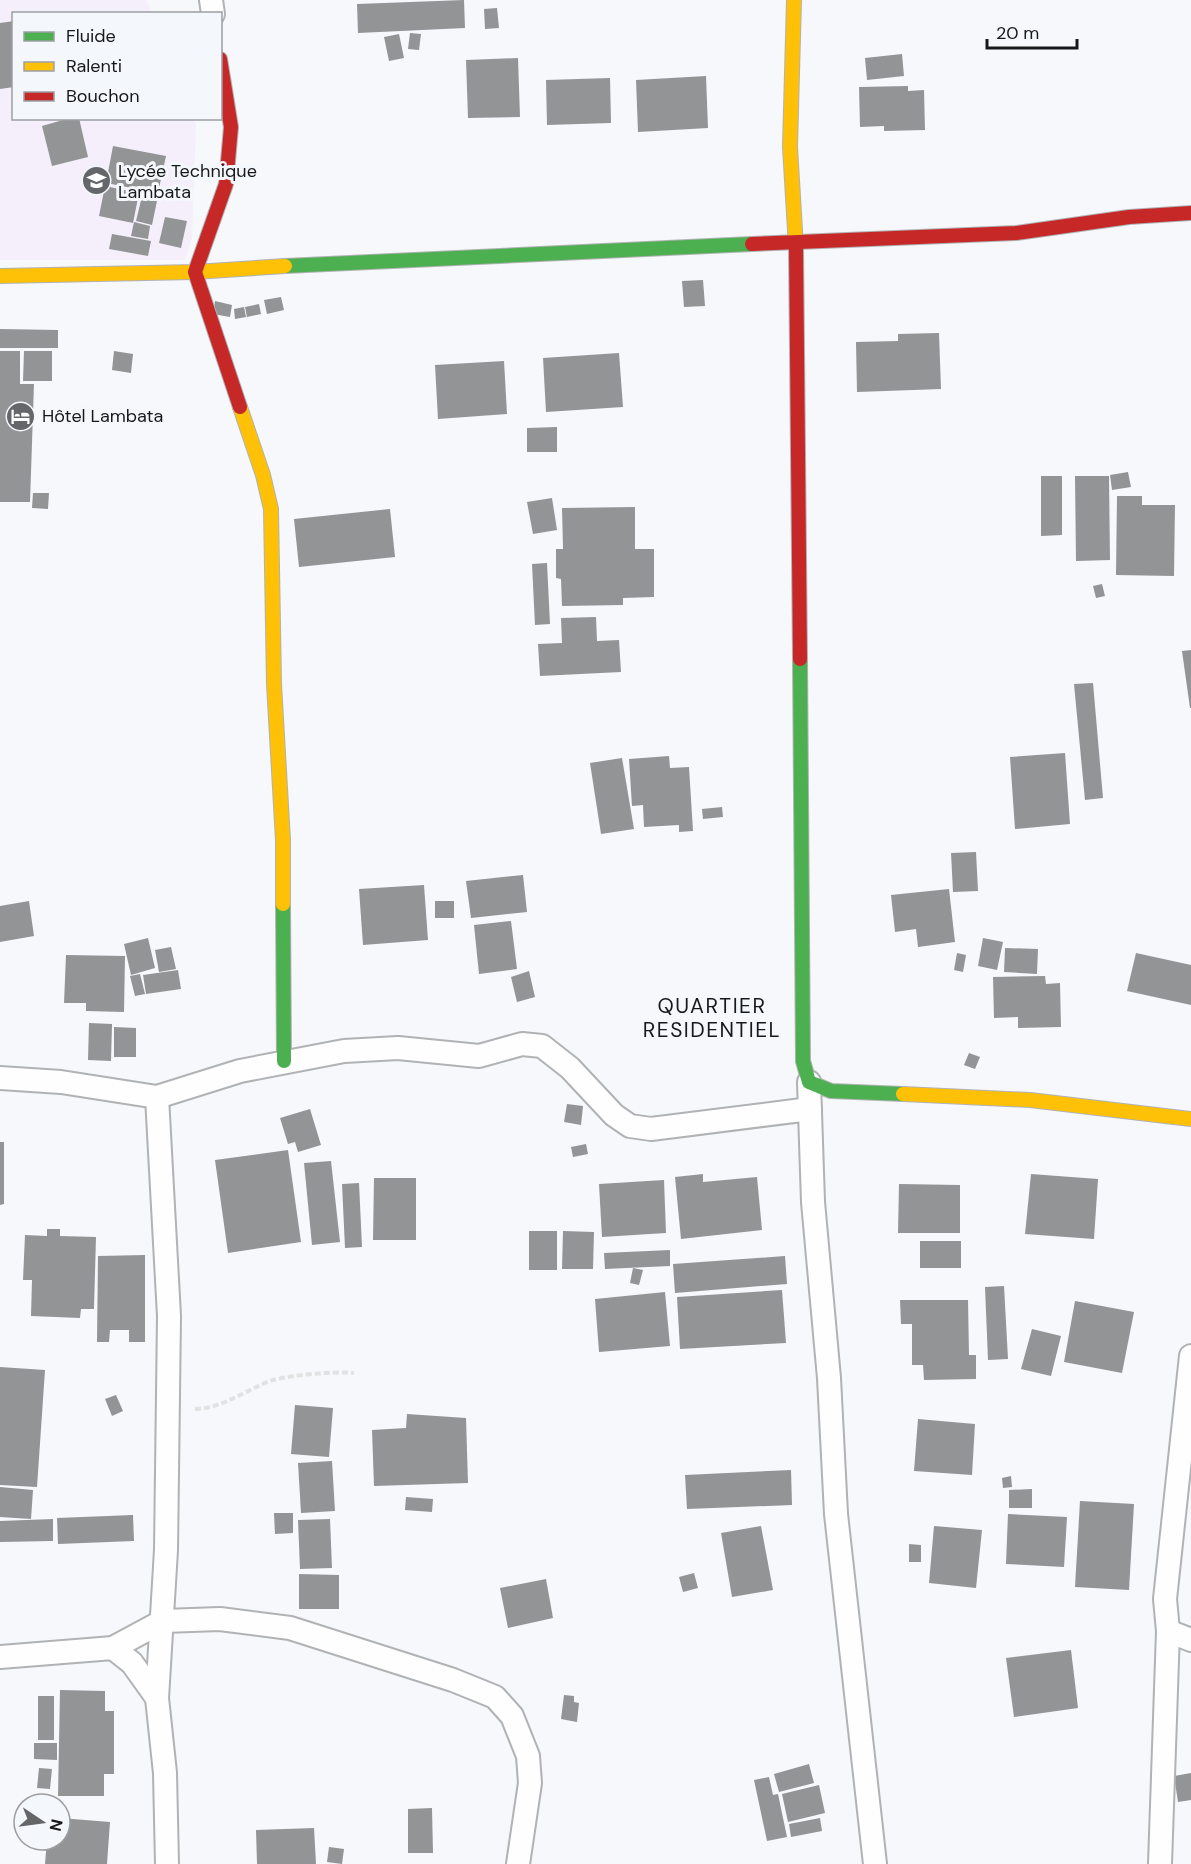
<svg xmlns="http://www.w3.org/2000/svg" width="1191" height="1864" viewBox="0 0 1191 1864" font-family="'DM Sans',sans-serif">
  <rect width="100%" height="100%" fill="#f6f8fb"/>
  <polygon fill="#f5effc" points="0,0 146,0 152,13 14,14 14,118 193,119 196,125 192,237 185,260 0,260"/>
  <g fill="#929496">
    <polygon points="464,0 465,28 358,33 357,4"/>
    <polygon points="497,8 499,28 485,29 484,9"/>
    <polygon points="14,21 14,87 0,89 0,23"/>
    <polygon points="410,33 421,34 419,50 408,49"/>
    <polygon points="399,34 404,58 389,61 384,37"/>
    <polygon points="902,54 904,76 867,80 865,58"/>
    <polygon points="518,58 520,117 468,118 466,60"/>
    <polygon points="706,76 708,128 638,132 636,80"/>
    <polygon points="610,78 611,123 547,125 546,80"/>
    <polygon points="908,86 908,91 924,90 925,130 884,131 884,126 860,127 859,87"/>
    <polygon points="70,118 79,118 88,157 52,166 42,126"/>
    <polygon points="113,146 166,156 158,193 106,183"/>
    <polygon points="105,186 139,193 133,223 99,216"/>
    <polygon points="143,192 158,196 152,225 136,221"/>
    <polygon points="165,217 187,221 181,248 159,243"/>
    <polygon points="134,222 150,226 148,239 131,236"/>
    <polygon points="112,234 151,241 148,256 109,249"/>
    <polygon points="703,280 705,306 684,307 682,281"/>
    <polygon points="281,297 284,310 267,314 264,300"/>
    <polygon points="215,301 232,305 230,317 213,314"/>
    <polygon points="259,304 261,314 247,317 245,307"/>
    <polygon points="244,307 246,317 235,319 234,309"/>
    <polygon points="0,329 58,330 58,348 0,348"/>
    <polygon points="939,333 941,389 857,392 856,342 898,341 898,334"/>
    <polygon points="0,351 20,351 20,384 34,384 30,502 0,502"/>
    <polygon points="24,351 52,351 52,381 23,381"/>
    <polygon points="114,351 133,354 131,373 112,370"/>
    <polygon points="619,353 623,407 546,412 543,358"/>
    <polygon points="504,361 507,414 438,419 435,365"/>
    <polygon points="557,427 557,452 527,452 527,428"/>
    <polygon points="1128,472 1131,487 1112,490 1110,475"/>
    <polygon points="1041,476 1062,476 1062,535 1041,536"/>
    <polygon points="1075,476 1109,476 1110,560 1076,561"/>
    <polygon points="33,493 49,493 48,509 32,508"/>
    <polygon points="1117,496 1142,496 1142,505 1175,505 1174,576 1116,575"/>
    <polygon points="552,498 557,530 533,534 527,502"/>
    <polygon points="635,507 635,549 654,549 654,597 623,598 623,605 562,606 561,579 556,578 556,549 563,549 562,508"/>
    <polygon points="390,509 395,557 299,567 294,519"/>
    <polygon points="547,563 550,624 535,625 532,564"/>
    <polygon points="1102,584 1105,596 1096,598 1093,586"/>
    <polygon points="596,617 597,641 619,640 621,672 540,676 538,644 562,643 561,618"/>
    <polygon points="1191,650 1191,708 1190,708 1182,651"/>
    <polygon points="1093,683 1103,798 1085,800 1074,684"/>
    <polygon points="1065,753 1070,824 1015,829 1010,757"/>
    <polygon points="669,756 670,768 689,767 693,831 679,832 679,825 644,827 643,805 632,806 629,759"/>
    <polygon points="622,758 634,829 601,834 590,763"/>
    <polygon points="722,807 723,817 703,819 702,809"/>
    <polygon points="976,852 978,891 953,892 951,853"/>
    <polygon points="523,875 527,912 471,918 466,881"/>
    <polygon points="424,885 428,940 363,945 359,889"/>
    <polygon points="949,889 955,942 918,947 916,929 895,932 891,895"/>
    <polygon points="29,901 34,936 0,942 0,906"/>
    <rect x="435" y="901" width="19" height="17"/>
    <polygon points="511,921 517,969 479,974 474,925"/>
    <polygon points="148,938 155,968 131,975 124,944"/>
    <polygon points="983,938 1003,942 997,970 978,966"/>
    <polygon points="171,947 176,969 159,972 155,950"/>
    <polygon points="1005,948 1038,949 1037,974 1004,972"/>
    <polygon points="957,953 966,955 963,972 954,970"/>
    <polygon points="1136,953 1191,965 1191,1005 1127,991"/>
    <polygon points="66,955 125,956 124,1012 86,1011 86,1003 64,1003"/>
    <polygon points="178,970 181,989 146,994 143,975"/>
    <polygon points="529,971 535,997 517,1002 511,977"/>
    <polygon points="140,974 145,994 135,996 130,976"/>
    <polygon points="1045,976 1046,984 1060,983 1061,1027 1018,1028 1018,1017 994,1018 993,977"/>
    <polygon points="89,1023 112,1024 111,1061 88,1060"/>
    <polygon points="114,1027 136,1028 136,1057 114,1057"/>
    <polygon points="969,1053 980,1057 975,1069 964,1065"/>
    <polygon points="567,1104 583,1106 581,1125 564,1122"/>
    <polygon points="310,1109 321,1145 298,1152 295,1142 288,1144 280,1118"/>
    <polygon points="0,1142 4,1142 4,1204 0,1205"/>
    <polygon points="586,1144 588,1154 573,1157 571,1147"/>
    <polygon points="288,1150 301,1242 228,1253 215,1160"/>
    <polygon points="331,1161 340,1242 312,1245 304,1163"/>
    <polygon points="703,1174 703,1182 757,1177 762,1230 681,1239 675,1177"/>
    <polygon points="1031,1174 1098,1179 1094,1239 1025,1234"/>
    <polygon points="374,1178 416,1178 416,1240 373,1240"/>
    <polygon points="664,1180 666,1233 602,1237 599,1184"/>
    <polygon points="359,1183 362,1247 345,1248 342,1184"/>
    <polygon points="899,1184 960,1185 960,1233 898,1233"/>
    <polygon points="47,1229 60,1229 60,1236 96,1237 94,1309 81,1309 80,1318 31,1316 32,1280 23,1280 25,1235 47,1236"/>
    <rect x="529" y="1231" width="28" height="39"/>
    <polygon points="563,1231 594,1232 593,1269 562,1269"/>
    <rect x="920" y="1241" width="41" height="27"/>
    <polygon points="670,1250 670,1266 605,1269 604,1253"/>
    <polygon points="145,1255 145,1342 129,1342 129,1330 110,1330 109,1342 97,1342 98,1256"/>
    <polygon points="785,1256 787,1284 675,1293 673,1264"/>
    <polygon points="633,1268 643,1270 639,1285 630,1283"/>
    <polygon points="1004,1286 1008,1359 988,1360 985,1287"/>
    <polygon points="782,1290 786,1343 680,1349 677,1297"/>
    <polygon points="665,1292 670,1346 599,1352 595,1299"/>
    <polygon points="900,1300 968,1300 969,1355 976,1355 976,1379 924,1380 923,1365 912,1365 912,1324 901,1324"/>
    <polygon points="1075,1301 1134,1312 1122,1373 1064,1362"/>
    <polygon points="1032,1329 1061,1336 1051,1376 1021,1369"/>
    <polygon points="0,1367 45,1370 37,1487 0,1485"/>
    <polygon points="116,1395 123,1411 112,1416 105,1399"/>
    <polygon points="295,1405 333,1408 329,1457 291,1454"/>
    <polygon points="407,1414 466,1418 468,1483 374,1486 372,1430 406,1428"/>
    <polygon points="918,1419 975,1424 972,1475 914,1471"/>
    <polygon points="332,1461 335,1511 301,1513 298,1463"/>
    <polygon points="791,1470 792,1505 687,1509 685,1475"/>
    <polygon points="1011,1476 1012,1487 1003,1488 1002,1478"/>
    <polygon points="0,1487 33,1490 31,1519 0,1517"/>
    <polygon points="1032,1489 1032,1508 1009,1508 1009,1490"/>
    <polygon points="406,1497 433,1499 432,1512 405,1510"/>
    <polygon points="1080,1501 1134,1504 1129,1590 1075,1587"/>
    <polygon points="274,1513 293,1513 293,1533 275,1534"/>
    <polygon points="1008,1514 1067,1517 1064,1567 1006,1564"/>
    <polygon points="133,1515 134,1541 58,1544 57,1518"/>
    <polygon points="53,1519 53,1541 0,1542 0,1521"/>
    <polygon points="330,1519 332,1568 300,1569 298,1520"/>
    <polygon points="761,1526 773,1590 732,1597 721,1533"/>
    <polygon points="934,1526 982,1530 976,1588 929,1583"/>
    <polygon points="909,1544 921,1545 921,1562 909,1562"/>
    <polygon points="694,1573 698,1588 683,1592 679,1577"/>
    <polygon points="299,1574 339,1575 339,1609 299,1609"/>
    <polygon points="546,1579 553,1618 508,1628 500,1588"/>
    <polygon points="1071,1650 1078,1708 1014,1717 1006,1658"/>
    <polygon points="60,1690 105,1691 105,1711 114,1711 114,1774 104,1774 104,1796 58,1796"/>
    <polygon points="564,1695 574,1696 574,1702 579,1703 577,1722 561,1719"/>
    <rect x="38" y="1696" width="16" height="44"/>
    <polygon points="34,1743 57,1743 57,1760 34,1759"/>
    <polygon points="809,1764 814,1783 779,1792 774,1774"/>
    <polygon points="39,1768 52,1769 50,1789 37,1788"/>
    <polygon points="1191,1773 1191,1800 1178,1802 1174,1776"/>
    <polygon points="769,1777 773,1795 778,1794 787,1837 767,1841 754,1780"/>
    <polygon points="819,1785 825,1813 788,1822 782,1794"/>
    <polygon points="432,1808 433,1853 408,1853 408,1809"/>
    <polygon points="60,1818 110,1822 107,1864 45,1864 47,1840 60,1840"/>
    <polygon points="820,1818 822,1831 791,1837 789,1824"/>
    <polygon points="314,1828 316,1864 257,1864 256,1830"/>
    <polygon points="329,1847 344,1849 342,1864 327,1862"/>
  </g>
  <g fill="none" stroke-linecap="round" stroke-linejoin="round">
    <defs>
      <g id="street">
        <polyline points="211,0 213,14"/>
        <polyline points="0,1078 61,1082 157,1097 169,1316 166,1550 157,1698 165,1773 167,1864"/>
        <polyline points="809,1082 813,1202 829,1378 836,1514 875,1864"/>
        <polyline points="157,1097 240,1071 344,1051 398,1048 479,1056 522,1044 542,1046 570,1068 614,1115 630,1126 651,1129 810,1109"/>
        <polyline points="1191,1356 1165,1599 1168,1631 1191,1640"/>
        <polyline points="113,1648 132,1663 157,1698"/>
        <polyline points="0,1657 113,1648 163,1621 220,1619 290,1628 453,1680 495,1697 512,1716 528,1756 530,1783 518,1864"/>
        <polyline points="1160,1864 1168,1631"/>
      </g>
      <g id="fast">
        <polyline points="285,266 752,244"/>
        <polyline points="800,659 803,1061 809,1082 831,1091 903,1094"/>
        <polyline points="283,904 284,1061"/>
      </g>
      <g id="slow">
        <polyline points="794,0 790,147 796,247"/>
        <polyline points="0,276 195,272 285,266"/>
        <polyline points="240,407 263,475 271,509 274,684 283,840 283,904"/>
        <polyline points="903,1094 1030,1100 1191,1119"/>
      </g>
      <g id="jam">
        <polyline points="220,59 231,127 226,184 195,272 240,407"/>
        <polyline points="752,244 1016,233 1129,217 1191,213"/>
        <polyline points="796,247 800,659"/>
      </g>
    </defs>
    <use href="#street" stroke="#b0b2b4" stroke-width="26"/>
    <use href="#fast" stroke="#b0b2b4" stroke-width="16"/>
    <use href="#slow" stroke="#b0b2b4" stroke-width="16"/>
    <use href="#jam" stroke="#b0b2b4" stroke-width="16"/>
    <path stroke="#e2e2e2" stroke-width="4" stroke-dasharray="6 3" stroke-linecap="butt" d="M 195,1409 C 223,1408 244,1391 270,1381 C 287,1375 336,1371 354,1373"/>
    <use href="#street" stroke="#fefefe" stroke-width="22"/>
    <use href="#fast" stroke="#4caf50" stroke-width="14"/>
    <use href="#slow" stroke="#ffc107" stroke-width="14"/>
    <use href="#jam" stroke="#c62828" stroke-width="14"/>
  </g>
  <defs>
    <symbol id="school-disc" viewBox="-11 -11 22 22"><circle r="9.5" fill="#656669" stroke="#f4f8fd"/><path d="M0-5L7-2L0 1L-7-2ZM-4 1L0 2.5L4 1V4Q0 6-4 4Z" fill="#fff"/></symbol>
    <symbol id="hotel-disc" viewBox="-11 -11 22 22"><circle r="9.5" fill="#656669" stroke="#f4f8fd"/><path d="M-6-4.5h1.5V1H6V5H4.5V3h-9V5H-6ZM-4 0a1.8 1.8 0 1 1 3.6 0ZM.5 0V-2.5h3Q6-2.5 6 0Z" fill="#fff"/></symbol>
  </defs>
  <g fill-rule="evenodd">
    <use href="#school-disc" x="80" y="164" width="33" height="33"/>
    <use href="#hotel-disc" x="4" y="400" width="33" height="33"/>
  </g>
  <g text-anchor="middle" stroke-width="6" stroke-linejoin="round" paint-order="stroke">
    <g font-size="18" fill="#17181a" stroke="#f4f8fd" text-anchor="start">
      <text x="118" y="177">Lycée Technique<tspan x="118" dy="21">Lambata</tspan></text>
      <text x="42" y="422">Hôtel Lambata</text>
    </g>
    <g font-size="21" letter-spacing="1.5" fill="#17181a" stroke="#f4f8fd">
      <text x="712" y="1013">QUARTIER<tspan x="712" dy="24">RESIDENTIEL</tspan></text>
    </g>
  </g>
  <rect x="12" y="12" width="210" height="108" fill="#f4f8fd" stroke="#9c9ea2" stroke-width="1.5"/>
  <rect x="24" y="32" width="30" height="9" fill="#4caf50" stroke="#9c9ea2" stroke-width="1.5"/>
  <text x="66" y="42" font-size="18" fill="#17181a">Fluide</text>
  <rect x="24" y="62" width="30" height="9" fill="#ffc107" stroke="#9c9ea2" stroke-width="1.5"/>
  <text x="66" y="72" font-size="18" fill="#17181a">Ralenti</text>
  <rect x="24" y="92" width="30" height="9" fill="#c62828" stroke="#9c9ea2" stroke-width="1.5"/>
  <text x="66" y="102" font-size="18" fill="#17181a">Bouchon</text>
  <g transform="translate(42 1822) rotate(103)"><circle r="28" fill="#f4f8fd" stroke="#9c9ea2" stroke-width="1.5"/>
  <path d="M0-4.5L10 22L0 15L-10 22Z" fill="#656669"/>
  <text y="-9" font-size="16" font-weight="bold" text-anchor="middle" fill="#17181a">N</text>
  </g>
  <path d="M987 39v9h90v-9" fill="none" stroke="#17181a" stroke-width="3"/>
  <text x="996" y="39" font-size="18" fill="#17181a" stroke="#f4f8fd" stroke-width="4.5" paint-order="stroke">20 m</text>
</svg>
